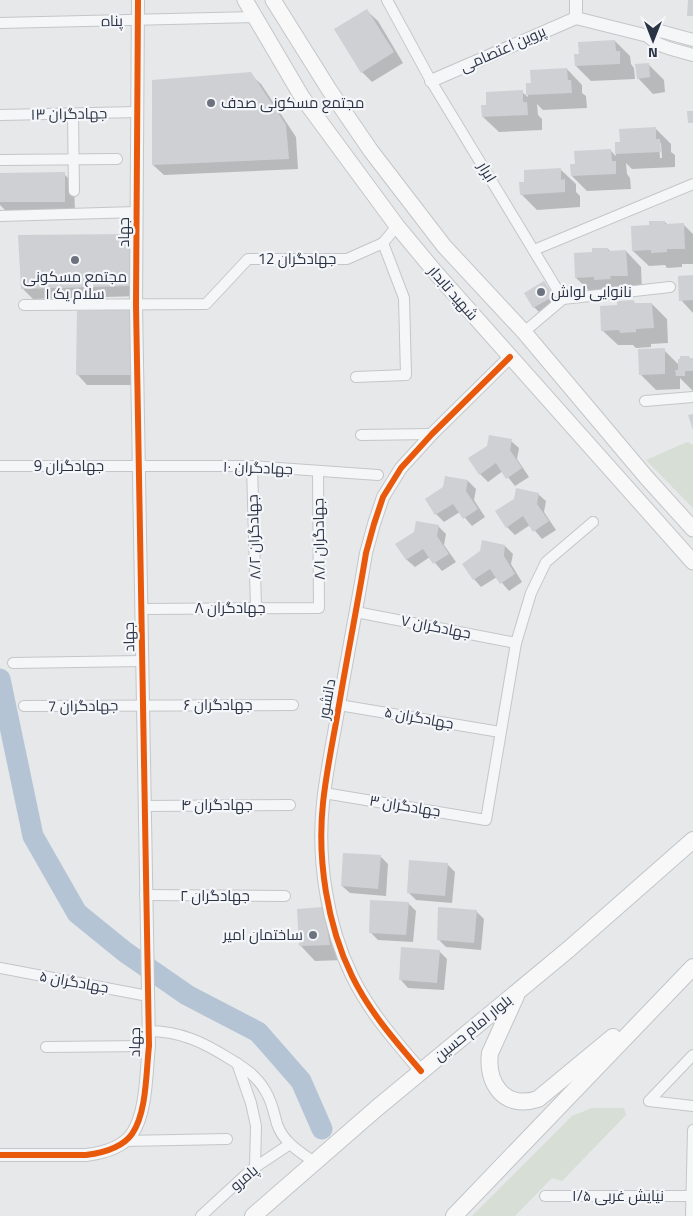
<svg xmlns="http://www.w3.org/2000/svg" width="693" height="1216" viewBox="0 0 693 1216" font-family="'Titillium Web',Cairo,sans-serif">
  <rect width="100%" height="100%" fill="#e6e8ea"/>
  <g fill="#d6ded6">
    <polygon points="687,442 693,445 693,508 646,460"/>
    <polygon points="592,1108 624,1108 626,1115 562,1181 552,1178 515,1216 472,1216 572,1116"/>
  </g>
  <g fill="#0003" fill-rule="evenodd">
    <polygon points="367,11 378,21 403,63 372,82 362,72"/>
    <polygon points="615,41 630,56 631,64 634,68 635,79 591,81 576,66"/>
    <polygon points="648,64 664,80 665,92 653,94 638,78"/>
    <polygon points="567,69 582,85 582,93 586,96 587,108 543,110 537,104 538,115 542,119 542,130 499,132 483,117 522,92 528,97 527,84 532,84"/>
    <polygon points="250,74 261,84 296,137 298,169 164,175 153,165"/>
    <path d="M 655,128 L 671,144 L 671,152 L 675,155 L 675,167 L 632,169 L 626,163 L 627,174 L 630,178 L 631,189 L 587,191 L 572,176 L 576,165 L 611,151 L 616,156 L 616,143 L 621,143 ZM 659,143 L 661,143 L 662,158 L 660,158 Z"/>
    <polygon points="560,169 576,184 576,192 580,196 580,207 537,210 521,194"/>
    <polygon points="0,174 64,174 74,184 75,212 7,212 0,205"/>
    <polygon points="665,222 668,225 683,224 693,234 693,264 682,264 682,267 667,268 665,265 649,266 633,251 650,227"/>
    <polygon points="129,235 140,246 141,296 33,299 22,288"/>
    <polygon points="608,249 611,252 626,251 641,267 642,291 592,293 576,278 593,254"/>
    <polygon points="693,276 693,313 681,300"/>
    <polygon points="544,283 558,301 539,312 534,307"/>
    <polygon points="633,301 636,304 652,304 667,319 668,343 651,344 651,347 636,348 633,345 618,345 602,330 619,306"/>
    <polygon points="78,312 142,385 87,385 77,374"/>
    <polygon points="664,350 679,365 693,360 693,391 680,378 680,389 656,390 640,374"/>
    <polygon points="511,441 519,448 517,459 529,477 515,486 503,471 488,482 480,474"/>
    <polygon points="446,477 468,481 476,489 474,500 485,517 472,526 460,512 444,522 436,514 426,499 444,487"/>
    <polygon points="538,494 546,501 544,512 556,530 542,539 530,525 515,535 507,527"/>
    <polygon points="438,526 446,534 444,545 456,562 442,571 430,557 415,567 407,560 397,544"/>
    <polygon points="505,546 513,554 511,564 522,582 509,591 497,577 481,587 474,579"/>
    <polygon points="381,857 388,864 386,896 350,893 342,886"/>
    <polygon points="447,864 455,872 452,903 416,900 409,893"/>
    <polygon points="408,903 416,911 413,942 378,940 370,932"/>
    <polygon points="323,909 344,960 315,961 300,945"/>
    <polygon points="476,911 484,919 481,950 446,947 438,939"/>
    <polygon points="439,951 447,959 444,990 408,988 401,980"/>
  </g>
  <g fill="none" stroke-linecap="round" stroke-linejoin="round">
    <polyline stroke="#b4c4d5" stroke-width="21" points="0,679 33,836 77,913 125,952 187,995 258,1032 301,1081 322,1129"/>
  </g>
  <g fill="#ced0d3">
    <polygon points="688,0 693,0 693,16 687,16"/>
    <polygon points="367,9 394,52 361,73 334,29"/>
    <polygon points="615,40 616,51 620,51 620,64 575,66 574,54 579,54 578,42"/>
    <polygon points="649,63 650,77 637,79 635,64"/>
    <polygon points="567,68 568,80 571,80 572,93 526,95 526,83 531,83 530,70"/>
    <polygon points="251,72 286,125 289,159 152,165 152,80"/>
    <polygon points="523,90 523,102 527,102 528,115 482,117 481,105 486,105 486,92"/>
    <polygon points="687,111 693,111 693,123 688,123"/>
    <polygon points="656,127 656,139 660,139 661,152 615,154 615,142 620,142 619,129"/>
    <polygon points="611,149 612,161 616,161 616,174 571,176 570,164 575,164 574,151"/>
    <polygon points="561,168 561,180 565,179 565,192 520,195 519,182 524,182 524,170"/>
    <polygon points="65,172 65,202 0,202 0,173"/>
    <polygon points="649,221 665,221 665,224 684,223 685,249 667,249 667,252 651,253 651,250 632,251 631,226 649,225"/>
    <polygon points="130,234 132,286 21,289 18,235"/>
    <polygon points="592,248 608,248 608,251 626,250 628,276 610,276 611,279 594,280 594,277 575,278 574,253 592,252"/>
    <polygon points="693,275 693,300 679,301 678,276"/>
    <polygon points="544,281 554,296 533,308 524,293"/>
    <polygon points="634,300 634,303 652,303 654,328 636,329 636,332 620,333 619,330 601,331 600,306 617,305 617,301"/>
    <polygon points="131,309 132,375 76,375 77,311"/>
    <polygon points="665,348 665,374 639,375 638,349"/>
    <polygon points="680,356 689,356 690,358 693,358 693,371 685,371 685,376 676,376 675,370 678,370 678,359 680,359"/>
    <polygon points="693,414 693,430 688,415"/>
    <polygon points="489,435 512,439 510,450 522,468 506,479 496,463 479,475 468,458 487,446"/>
    <polygon points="445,476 468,480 466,491 478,509 463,519 453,504 435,515 425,499 443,487"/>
    <polygon points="516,488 539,493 537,504 549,521 533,532 523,516 506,528 495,511 514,499"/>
    <polygon points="416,521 439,525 437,536 449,554 433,564 423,549 406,560 395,544 414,532"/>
    <polygon points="482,540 505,545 504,556 515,574 500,584 490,569 473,580 462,564 480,551"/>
    <polygon points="343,853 381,855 378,889 341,886"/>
    <polygon points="409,860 448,863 445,896 407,893"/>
    <polygon points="370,900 409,902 406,935 369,933"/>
    <polygon points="323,907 330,945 299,946 297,909"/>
    <polygon points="438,907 477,910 474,943 437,940"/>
    <polygon points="401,947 440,950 437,983 399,980"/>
  </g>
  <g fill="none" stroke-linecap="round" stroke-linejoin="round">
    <defs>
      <g id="minor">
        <polyline points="387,0 431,81 563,299 524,332"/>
        <polyline points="0,23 255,17"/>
        <polyline points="73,114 74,191"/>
        <polyline points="0,115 138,112"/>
        <polyline points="0,160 117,159"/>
        <polyline points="0,216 137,212"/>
        <polyline points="534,250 693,184"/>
        <polyline points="563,299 670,287"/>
        <polyline points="24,305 206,304 248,259 347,259 383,243"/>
        <polyline points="356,377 406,375 404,298 383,243 397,226"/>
        <polyline points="645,401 693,397"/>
        <polyline points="361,435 432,434"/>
        <polyline points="0,466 252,466 378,475"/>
        <polyline points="252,466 256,608"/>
        <polyline points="141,609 319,608 318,471"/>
        <polyline points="356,612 516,643"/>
        <polyline points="13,663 142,661"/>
        <polyline points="339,705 500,732"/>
        <polyline points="24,706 293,705"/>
        <polyline points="324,793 486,820 516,643 531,593 546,562 593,522"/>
        <polyline points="144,806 290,805"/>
        <polyline points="145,895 285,896"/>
        <polyline points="0,968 148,996"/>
        <path d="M 148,1031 C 180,1031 203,1042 230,1059 C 245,1068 257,1076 266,1092 C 272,1102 274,1113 277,1124 C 283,1142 300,1152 314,1162"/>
        <polyline points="46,1047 149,1046"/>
        <polyline points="237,1063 251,1103 256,1126 255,1167"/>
        <polyline points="649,1101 693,1055"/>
        <polyline points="649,1101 693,1106"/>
        <polyline points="124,1141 227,1139"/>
        <polyline points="545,1196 693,1196"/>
        <polyline points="201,1216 251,1170 290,1144"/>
        <polyline points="691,1216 693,1130"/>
      </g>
      <g id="tertiary">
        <polyline points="576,18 648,36"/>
        <polyline points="576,18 576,0"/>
        <path d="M 648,36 C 659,48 677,50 693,55"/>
        <polyline points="648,36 660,31 693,40"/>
        <polyline points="431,81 576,18"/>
        <path d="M 421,1071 C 395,1041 369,1011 352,976 C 327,925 317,859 323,803 C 326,774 332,745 337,717 C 346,662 357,608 366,553 L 374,524 L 383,497 L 401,468 L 432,434 L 510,357"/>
        <path d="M 0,1155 L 86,1155 C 102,1153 122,1148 132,1134 C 147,1112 146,1072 149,1046 L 136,305 L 138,0"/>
      </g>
      <g id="secondary">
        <polyline points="245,0 302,97 397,226 436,273 693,562"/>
        <polyline points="273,0 330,91 371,151 444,246 524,332 646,477 693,529"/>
      </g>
      <g id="primary">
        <path d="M 516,996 L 490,1053 C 486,1083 504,1110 538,1099 L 613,1037"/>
        <polyline points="253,1216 377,1108 569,949 693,840"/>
        <polyline points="454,1216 693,967"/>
      </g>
    </defs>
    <use href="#minor" stroke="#c4c6c8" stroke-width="12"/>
    <use href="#tertiary" stroke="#c4c6c8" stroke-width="14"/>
    <use href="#secondary" stroke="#c4c6c8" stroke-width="17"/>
    <use href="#primary" stroke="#c2c5c8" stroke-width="18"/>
    <use href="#minor" stroke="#f5f6f7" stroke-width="10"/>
    <use href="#tertiary" stroke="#f5f6f7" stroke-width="12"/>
    <use href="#secondary" stroke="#f8f8f8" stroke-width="15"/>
    <use href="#primary" stroke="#f8f8f8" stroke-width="16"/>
    <defs>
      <g id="cycleway">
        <path d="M 421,1071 C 395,1041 369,1011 352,976 C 327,925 317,859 323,803 C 326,774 332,745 337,717 C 346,662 357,608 366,553 L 374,524 L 383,497 L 401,468 L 432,434 L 510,357"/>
        <path d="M 0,1155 L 86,1155 C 102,1153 122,1148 132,1134 C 147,1112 146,1072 149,1046 L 136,305 L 138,0"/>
      </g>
    </defs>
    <use href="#cycleway" stroke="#f4f6f9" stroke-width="9"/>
    <use href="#cycleway" stroke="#e8590c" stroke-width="6"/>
  </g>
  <g fill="#6c737f" stroke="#f4f6f9" stroke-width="2">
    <circle cx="211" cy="103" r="5"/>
    <circle cx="75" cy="260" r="5"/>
    <circle cx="541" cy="292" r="5"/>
    <circle cx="313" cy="935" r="5"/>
  </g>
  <g text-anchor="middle" stroke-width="4.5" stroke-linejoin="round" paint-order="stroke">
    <g font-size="15" fill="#2b3445" stroke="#f4f6f9">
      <text transform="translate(112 21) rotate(-1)" y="5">پناه</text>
      <text transform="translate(503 49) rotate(-24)" y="5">پروین اعتصامی</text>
      <text transform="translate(69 114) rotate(-1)" y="5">جهادگران ۱۳</text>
      <text transform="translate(487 172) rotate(59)" y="5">ابرار</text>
      <text transform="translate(124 232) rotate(-90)" y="5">جهاد</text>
      <text x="297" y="264">جهادگران 12</text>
      <text transform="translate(453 293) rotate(49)" y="5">شهید تابدار</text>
      <text x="69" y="471">جهادگران 9</text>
      <text transform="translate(258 468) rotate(2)" y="5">جهادگران ۱۰</text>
      <text transform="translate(254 537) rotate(-92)" y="5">جهادگران ۸/۲</text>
      <text transform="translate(319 539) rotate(-91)" y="5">جهادگران ۸/۱</text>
      <text x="230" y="613">جهادگران ۸</text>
      <text transform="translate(436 627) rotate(11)" y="5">جهادگران ۷</text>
      <text transform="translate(129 637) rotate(-91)" y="5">جهاد</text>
      <text transform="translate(327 699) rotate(-80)" y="5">دانشور</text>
      <text x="218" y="710">جهادگران ۶</text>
      <text transform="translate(83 706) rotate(-1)" y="5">جهادگران 7</text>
      <text transform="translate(419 718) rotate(10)" y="5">جهادگران ۵</text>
      <text x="217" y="810">جهادگران ۴</text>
      <text transform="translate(405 806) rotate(9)" y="5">جهادگران ۳</text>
      <text x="215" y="901">جهادگران ۲</text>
      <text transform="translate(74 982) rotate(10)" y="5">جهادگران ۵</text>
      <text transform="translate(473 1028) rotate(-39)" y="5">بلوار امام حسین</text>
      <text transform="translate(135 1042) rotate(-89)" y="5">جهاد</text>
      <text transform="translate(244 1178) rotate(-40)" y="5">پامرو</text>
      <text x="618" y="1201">نیایش غربی ۱/۵</text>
    </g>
    <g font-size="15" fill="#2b3445" stroke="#f4f6f9" text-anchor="start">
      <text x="221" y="108">مجتمع مسکونی صدف</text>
      <text x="75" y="282" text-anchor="middle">مجتمع مسکونی<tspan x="75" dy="17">سلام یک ۱</tspan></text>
      <text x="551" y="297">نانوایی لواش</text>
      <text x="303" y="940" text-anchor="end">ساختمان امیر</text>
    </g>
  </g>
  <g transform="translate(653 40) rotate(180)" stroke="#f4f6f9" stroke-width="4" paint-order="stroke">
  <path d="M0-4L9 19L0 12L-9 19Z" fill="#2b3445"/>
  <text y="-8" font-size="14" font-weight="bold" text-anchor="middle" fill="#2b3445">N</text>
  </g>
</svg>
